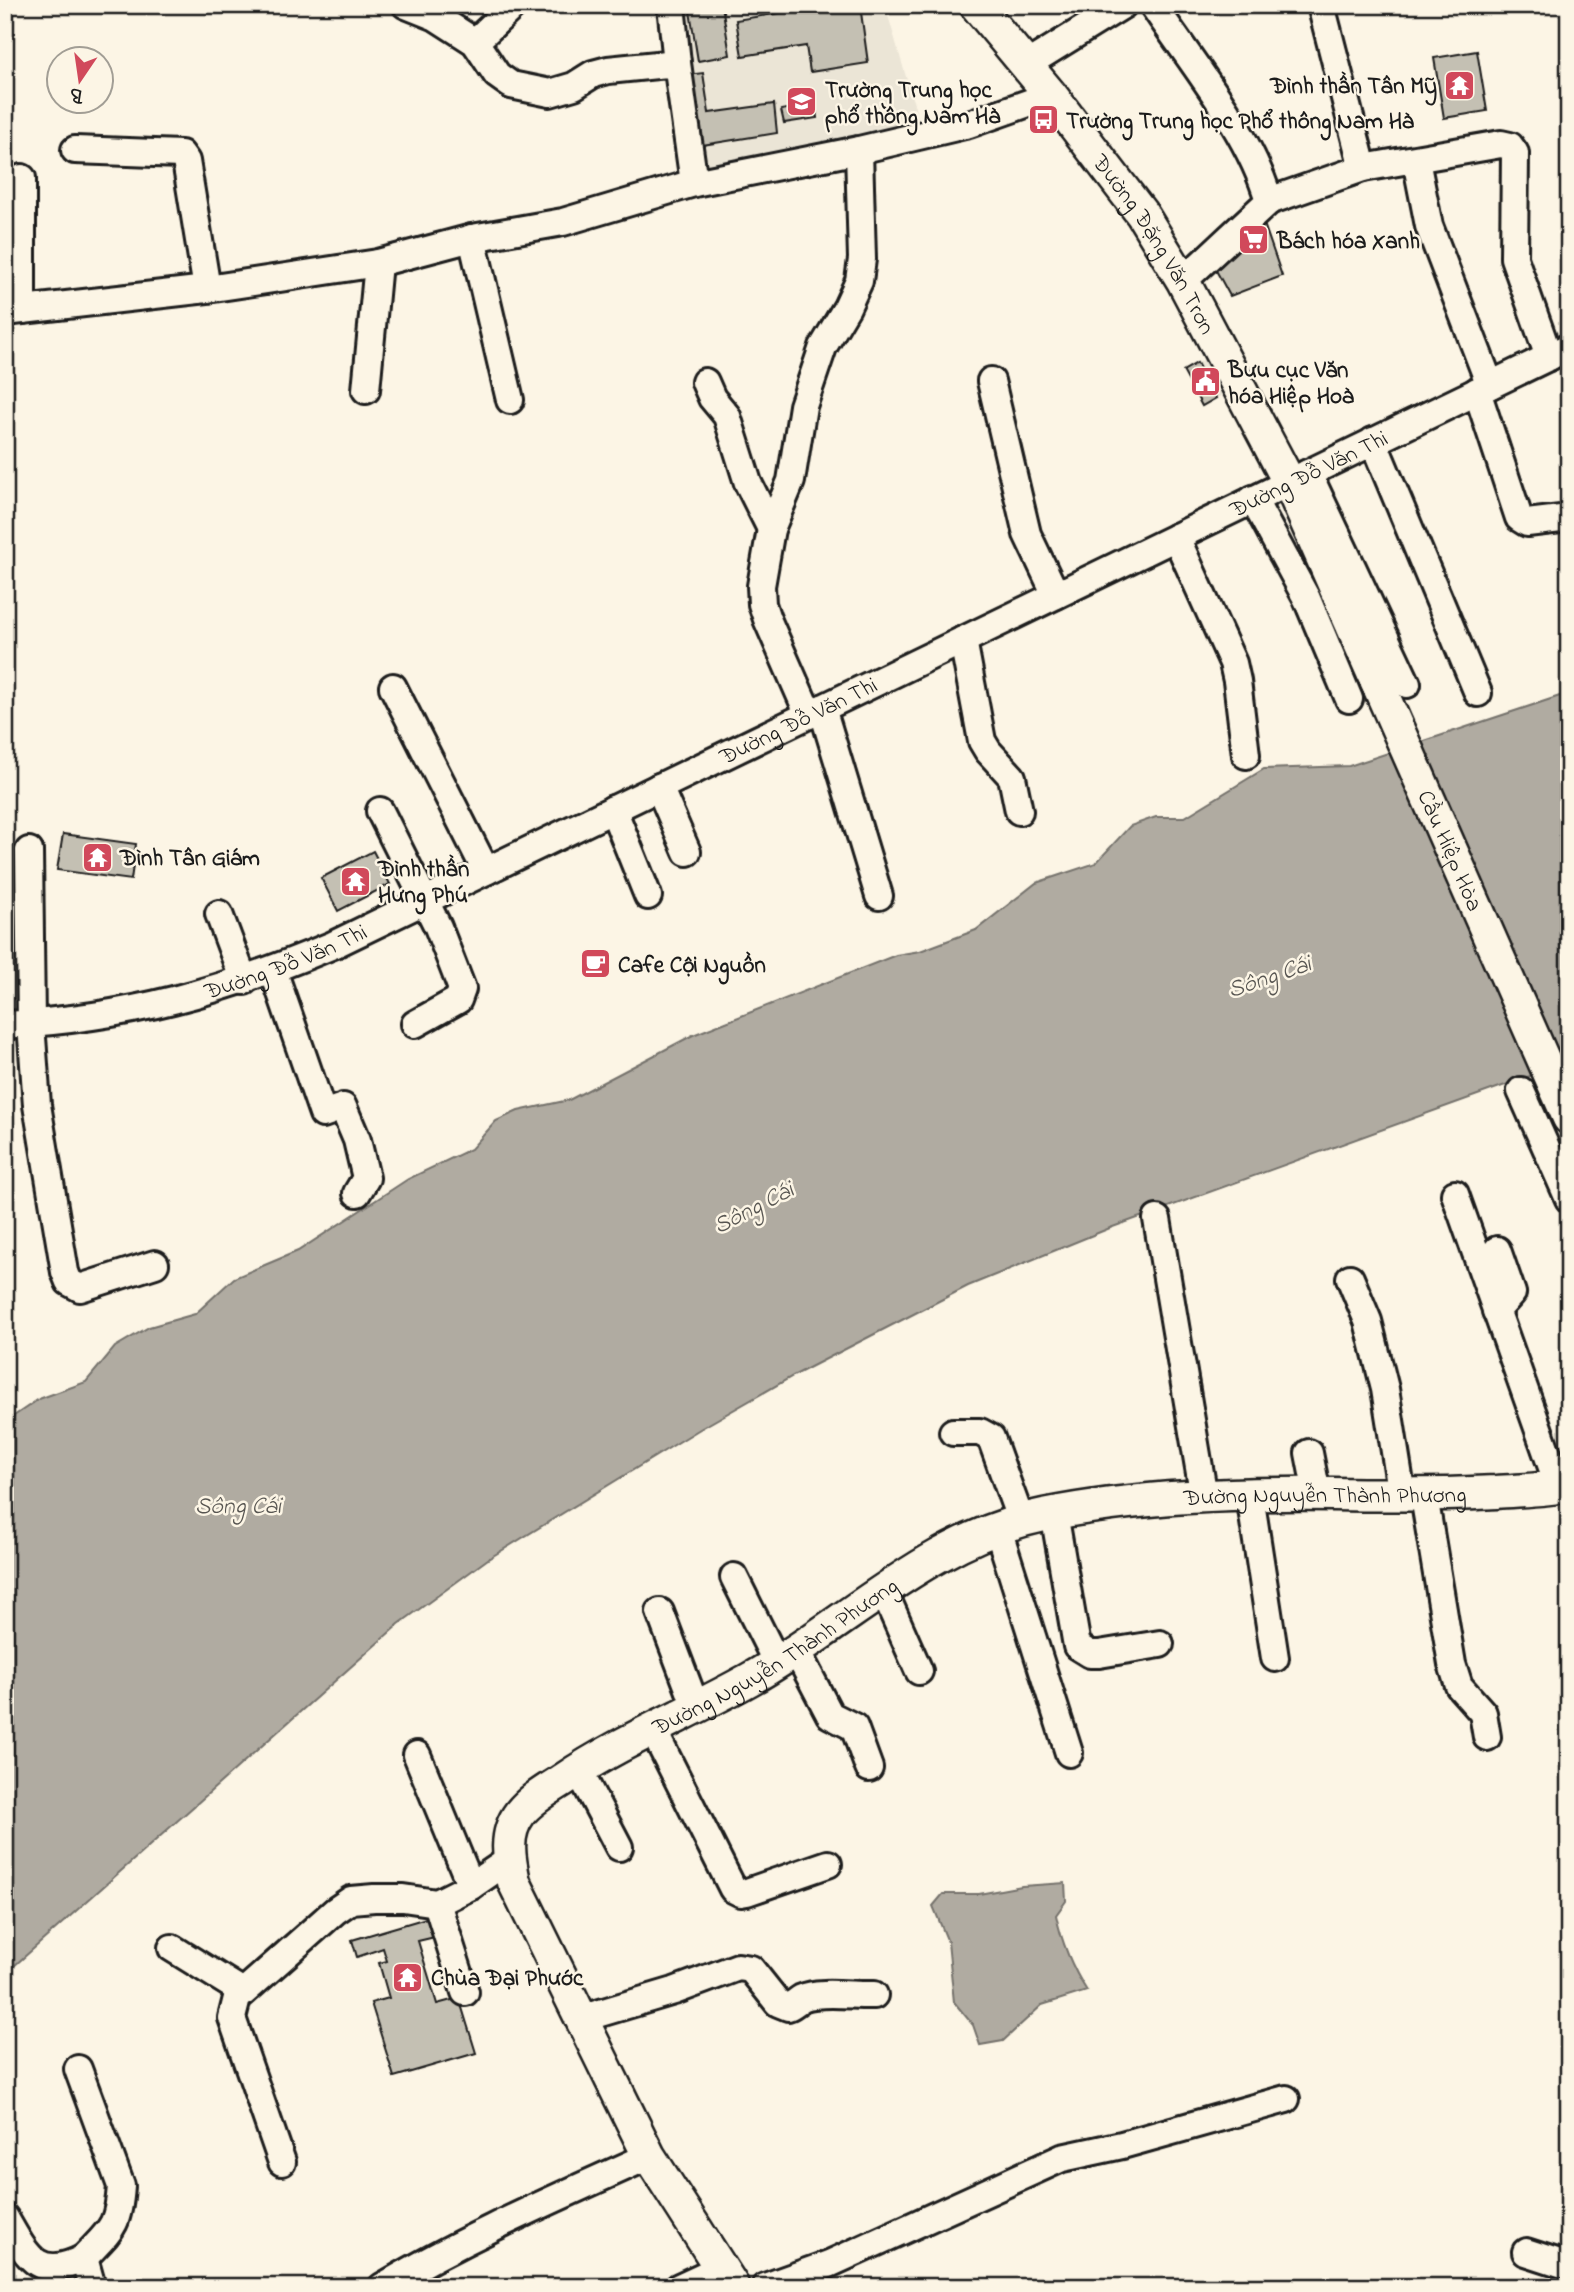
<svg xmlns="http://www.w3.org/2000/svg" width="1574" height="2292" viewBox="0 0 1574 2292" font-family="'Indie Flower',sans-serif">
  <rect width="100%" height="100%" fill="#fcf5e5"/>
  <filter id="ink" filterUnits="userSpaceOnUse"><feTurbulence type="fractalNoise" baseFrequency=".0143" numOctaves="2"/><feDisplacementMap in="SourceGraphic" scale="14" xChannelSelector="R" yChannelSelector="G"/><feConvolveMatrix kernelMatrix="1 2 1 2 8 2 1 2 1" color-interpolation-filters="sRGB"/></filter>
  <g filter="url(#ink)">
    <g fill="#ebe5d6">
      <polygon points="677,5 885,5 921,128 700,174"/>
      <polygon points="1209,357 1228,392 1202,406 1183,371"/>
    </g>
    <g fill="#b0aba1" stroke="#75726c" stroke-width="2">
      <polygon points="1569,693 1569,1062 1110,1228 968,1286 793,1376 700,1429 488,1559 399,1624 5,1974 5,1422 39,1399 86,1382 115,1347 149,1327 195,1314 234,1278 298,1251 408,1179 471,1149 496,1121 518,1111 569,1100 693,1035 896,955 920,951 976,930 1036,883 1096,863 1130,826 1156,817 1185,817 1264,769 1349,766"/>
      <path d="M 1065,1883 L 1066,1901 L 1056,1915 C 1062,1944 1071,1966 1087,1991 L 1042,2005 L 1003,2041 L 980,2045 L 973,2025 L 954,2002 L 948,1942 L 933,1906 L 943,1894 L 979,1894 L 1022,1886 Z"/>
    </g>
    <g fill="#c4c0b3" stroke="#1c1c1c" stroke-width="2">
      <polygon points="689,5 722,5 730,55 698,61"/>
      <polygon points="798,5 860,5 868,63 810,72 806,46 742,56 736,20 799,10"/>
      <polygon points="1477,51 1487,111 1444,118 1434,58"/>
      <polygon points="703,73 709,113 774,104 777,133 696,146 687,75"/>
      <polygon points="815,104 817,118 784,123 781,110"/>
      <polygon points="1262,218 1282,276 1230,296 1212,263"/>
      <polygon points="1197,363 1216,398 1202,406 1183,371"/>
      <polygon points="63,834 136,844 131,880 57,870"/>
      <polygon points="373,851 390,884 338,911 321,878"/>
      <polygon points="433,1916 439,1936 418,1941 437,2004 459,1998 476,2053 394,2077 371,2003 389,1998 379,1963 387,1961 383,1948 357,1957 352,1940"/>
    </g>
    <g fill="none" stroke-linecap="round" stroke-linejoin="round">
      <defs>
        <g id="minor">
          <polyline points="406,5 436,17 475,42 497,75 511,85 550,93 574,86 593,74 608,70 677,63 694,183"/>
          <polyline points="671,5 677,63"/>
          <path d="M 1153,5 C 1193,65 1250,133 1269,201 L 1183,281"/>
          <polyline points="1321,5 1363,168"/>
          <polyline points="475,42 514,5"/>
          <polyline points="1026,65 1123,5"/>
          <polyline points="75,150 181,154 186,161 207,289"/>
          <polyline points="1416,160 1429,226 1490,385"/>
          <polyline points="1269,201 1363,168 1501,144 1510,146 1515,153 1514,258 1549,357"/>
          <polyline points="472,238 510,400"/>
          <polyline points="22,310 22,178"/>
          <polyline points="5,312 207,289 378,263 472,238 563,222 694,183 859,150 969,124 1051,95"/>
          <polyline points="991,381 1027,534 1056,595"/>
          <polyline points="705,382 712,398 727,416 748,483 771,529"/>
          <polyline points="366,390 378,263"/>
          <polyline points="1477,391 1519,518 1527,523 1561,519"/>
          <polyline points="1373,441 1478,693"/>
          <polyline points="1308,473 1407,684"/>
          <polyline points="1253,499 1307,599 1349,699"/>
          <polyline points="1176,537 1233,663 1237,681 1246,755"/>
          <polyline points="963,640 982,741 988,751 1012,777 1019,811"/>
          <polyline points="393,687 486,871"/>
          <polyline points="822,708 879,896"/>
          <polyline points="809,715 767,619 762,604 761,586 771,529 791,481 803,406 823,347 847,307 859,281 862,259 859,150"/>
          <polyline points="659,787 687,852"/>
          <polyline points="613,809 648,896"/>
          <polyline points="380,811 438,927 462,989 458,1000 415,1024"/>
          <polyline points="29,851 31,1024 37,1105 65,1272 69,1282 80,1288 155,1264"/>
          <polyline points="219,914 244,981"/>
          <polyline points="273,970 323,1114 343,1107 357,1140 366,1178 357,1193"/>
          <path id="s1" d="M 5,1025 C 128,1018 221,992 333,945 L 1569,347"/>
          <polyline points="1521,1091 1569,1199"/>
          <polyline points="1455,1194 1559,1487"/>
          <polyline points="1157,1219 1204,1497"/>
          <polyline points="1350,1278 1368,1321 1385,1389 1402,1496"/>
          <polyline points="1496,1311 1512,1293 1497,1250"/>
          <polyline points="953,1432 980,1432 991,1438 1021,1521"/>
          <polyline points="1309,1453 1317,1494"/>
          <polyline points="1250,1496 1275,1658"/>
          <polyline points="1424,1496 1452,1664 1459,1686 1483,1713 1487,1737"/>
          <polyline points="1054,1513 1077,1646 1090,1654 1099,1654 1160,1644"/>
          <polyline points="998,1529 1069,1753"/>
          <polyline points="734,1577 777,1663"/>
          <polyline points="884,1592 919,1671"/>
          <polyline points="660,1612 696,1707"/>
          <polyline points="796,1650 830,1715 854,1727 869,1768"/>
          <polyline points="653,1730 733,1889 741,1893 747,1892 828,1864"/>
          <polyline points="417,1755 471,1886"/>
          <polyline points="578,1769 619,1847"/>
          <polyline points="437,1903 465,1992"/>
          <polyline points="172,1948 243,1992"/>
          <path d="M 580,2019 L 674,1991 L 738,1967 L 751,1969 L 778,2003 L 788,2007 C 793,2005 797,2001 802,1998 C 819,1990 854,1996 874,1995"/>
          <path d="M 78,2069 L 121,2186 C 118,2228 111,2229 84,2258"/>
          <polyline points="282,2162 232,2018 237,1998 335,1911 351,1900 374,1898 403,1898 437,1903 471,1886 509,1860"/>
          <path d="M 5,2218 C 27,2256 37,2282 84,2258 L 92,2287"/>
          <polyline points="1526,2252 1569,2266"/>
          <path d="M 382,2287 C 467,2236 559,2197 649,2156"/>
          <polyline points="679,2287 720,2268"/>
          <polyline points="765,2287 829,2264 1062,2158 1122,2145 1286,2099"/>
        </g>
        <g id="major">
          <path id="s2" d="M 976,5 L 1051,95 L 1142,214 L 1183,281 L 1289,482 L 1569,1118"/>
          <path id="s3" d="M 733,2287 L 649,2156 L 514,1882 C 509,1858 504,1834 520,1813 C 531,1799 549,1789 563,1780 C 622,1740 688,1714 750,1679 C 846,1625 932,1537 1044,1515 C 1138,1496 1237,1493 1333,1494 C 1388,1495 1442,1495 1496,1492 C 1521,1490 1545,1490 1569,1485"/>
        </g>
      </defs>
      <use href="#minor" stroke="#1c1c1c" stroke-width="32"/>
      <use href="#major" stroke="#1c1c1c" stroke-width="37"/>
      <use href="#minor" stroke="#fcf5e5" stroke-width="26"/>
      <use href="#major" stroke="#fcf5e5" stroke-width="32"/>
    </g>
  </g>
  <defs>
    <symbol id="temple-square" viewBox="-11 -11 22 22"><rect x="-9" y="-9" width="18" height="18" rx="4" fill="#d1495b" stroke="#fcf5e5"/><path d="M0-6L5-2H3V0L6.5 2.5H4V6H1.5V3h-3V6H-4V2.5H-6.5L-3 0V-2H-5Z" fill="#fff"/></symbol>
    <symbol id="school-square" viewBox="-11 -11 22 22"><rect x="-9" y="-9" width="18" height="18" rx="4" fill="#d1495b" stroke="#fcf5e5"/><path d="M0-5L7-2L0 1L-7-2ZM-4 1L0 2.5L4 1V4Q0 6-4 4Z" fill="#fff"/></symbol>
    <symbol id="bus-square" viewBox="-11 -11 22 22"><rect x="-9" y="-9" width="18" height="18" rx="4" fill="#d1495b" stroke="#fcf5e5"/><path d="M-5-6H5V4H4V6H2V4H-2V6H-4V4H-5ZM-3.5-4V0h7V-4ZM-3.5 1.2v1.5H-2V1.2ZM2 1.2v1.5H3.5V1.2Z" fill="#fff"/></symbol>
    <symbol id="supermarket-square" viewBox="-11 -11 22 22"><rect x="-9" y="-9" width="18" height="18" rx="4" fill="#d1495b" stroke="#fcf5e5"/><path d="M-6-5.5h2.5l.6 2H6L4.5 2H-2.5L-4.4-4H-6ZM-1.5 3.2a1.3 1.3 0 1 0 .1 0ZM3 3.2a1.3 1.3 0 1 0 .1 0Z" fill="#fff"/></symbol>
    <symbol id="civic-square" viewBox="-11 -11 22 22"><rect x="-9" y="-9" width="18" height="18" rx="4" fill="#d1495b" stroke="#fcf5e5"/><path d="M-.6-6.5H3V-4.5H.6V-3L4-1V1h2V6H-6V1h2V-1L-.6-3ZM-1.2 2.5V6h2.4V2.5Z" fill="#fff"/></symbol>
    <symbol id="cafe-square" viewBox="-11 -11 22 22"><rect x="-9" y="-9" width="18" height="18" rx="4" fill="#d1495b" stroke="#fcf5e5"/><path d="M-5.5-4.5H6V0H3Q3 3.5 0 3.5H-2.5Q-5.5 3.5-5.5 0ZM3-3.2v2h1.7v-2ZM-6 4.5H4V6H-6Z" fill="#fff"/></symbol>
  </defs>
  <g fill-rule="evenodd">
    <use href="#temple-square" x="1442" y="68" width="35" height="35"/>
    <use href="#school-square" x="784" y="84" width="35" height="35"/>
    <use href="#bus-square" x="1026" y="102" width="35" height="35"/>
    <use href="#supermarket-square" x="1236" y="222" width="35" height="35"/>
    <use href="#civic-square" x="1188" y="364" width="35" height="35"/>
    <use href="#temple-square" x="80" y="840" width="35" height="35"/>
    <use href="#temple-square" x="338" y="864" width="35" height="35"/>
    <use href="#cafe-square" x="578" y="946" width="35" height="35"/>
    <use href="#temple-square" x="390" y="1960" width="35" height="35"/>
  </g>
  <g text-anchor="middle" stroke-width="5" stroke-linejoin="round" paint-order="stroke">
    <g font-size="23" font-weight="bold" fill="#1c1c1c" stroke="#fcf5e5" text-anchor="start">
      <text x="1437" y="93" text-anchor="end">Đình thần Tân Mỹ</text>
      <text x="825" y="97">Trường Trung học<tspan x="825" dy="26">phổ thông Nam Hà</tspan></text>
      <text x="1066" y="128">Trường Trung học Phổ thông Nam Hà</text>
      <text x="1277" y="248">Bách hóa Xanh</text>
      <text x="1228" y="377">Bưu cục Văn<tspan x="1228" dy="26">hóa Hiệp Hoà</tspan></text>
      <text x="120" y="865">Đình Tân Giám</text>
      <text x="378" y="876">Đình thần<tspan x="378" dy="26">Hưng Phú</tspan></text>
      <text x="618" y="972">Cafe Cội Nguồn</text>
      <text x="431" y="1985">Chùa Đại Phước</text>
    </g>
    <g font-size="23" fill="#1c1c1c" stroke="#fcf5e5">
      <text dy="8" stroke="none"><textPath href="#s2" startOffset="299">Đường Đặng Văn Trơn</textPath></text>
      <text dy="8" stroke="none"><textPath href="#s1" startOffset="1423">Đường Đỗ Văn Thi</textPath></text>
      <text dy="8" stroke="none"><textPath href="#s1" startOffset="856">Đường Đỗ Văn Thi</textPath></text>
      <text dy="8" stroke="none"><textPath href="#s2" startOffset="975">Cầu Hiệp Hòa</textPath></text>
      <text dy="8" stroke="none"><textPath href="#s1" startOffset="289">Đường Đỗ Văn Thi</textPath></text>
      <text dy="8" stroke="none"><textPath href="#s3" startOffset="1421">Đường Nguyễn Thành Phương</textPath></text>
      <text dy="8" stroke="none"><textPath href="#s3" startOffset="833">Đường Nguyễn Thành Phương</textPath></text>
    </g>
    <g font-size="24" font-style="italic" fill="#575551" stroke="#fcf5e5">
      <text transform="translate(1269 976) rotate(-19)" y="8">Sông Cái</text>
      <text transform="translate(753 1207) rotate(-27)" y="8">Sông Cái</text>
      <text x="238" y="1513">Sông Cái</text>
    </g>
  </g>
  <rect width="1574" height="2292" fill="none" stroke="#fcf5e5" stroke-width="28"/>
  <rect x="14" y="14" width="1546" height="2264" fill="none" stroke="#1c1c1c" stroke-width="2.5" filter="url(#ink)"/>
  <g transform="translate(80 80) rotate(193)"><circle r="33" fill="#fcf5e5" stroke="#a29e95" stroke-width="2"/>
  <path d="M0-5L12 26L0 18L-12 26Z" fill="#d1495b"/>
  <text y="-10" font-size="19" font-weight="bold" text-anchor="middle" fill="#1c1c1c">B</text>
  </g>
</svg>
